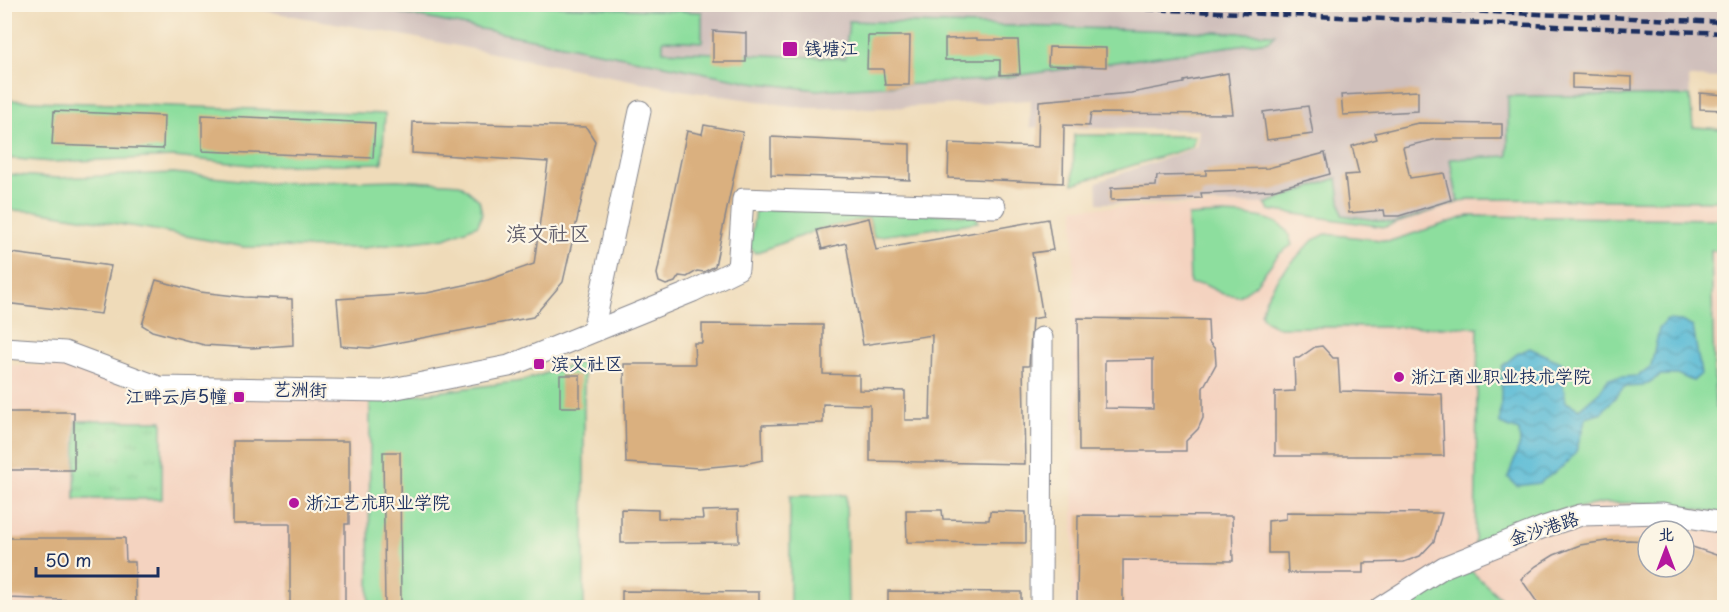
<svg xmlns="http://www.w3.org/2000/svg" width="1729" height="612" viewBox="0 0 1729 612" font-family="'Playpen Sans','LXGW WenKai TC',sans-serif">
  <defs>
    <pattern id="park-tufts" width="24" height="20" patternUnits="userSpaceOnUse" patternTransform="scale(1.5)"><rect width="24" height="20" fill="#8dde9e"/><path d="M3 7l-1-3M5 7V3M7 7l1-3M15 17l-1-3M17 17v-4M19 17l1-3" fill="none" stroke="#79bf8a"/></pattern>
    <pattern id="water-waves" width="16" height="10" patternUnits="userSpaceOnUse" patternTransform="scale(1.5)"><rect width="16" height="10" fill="#57bad5"/><path d="M0 5q4-4 8 0t8 0" fill="none" stroke="#4798b0"/></pattern>
  </defs>
  <rect width="100%" height="100%" fill="#fcf5e5"/>
  <filter id="ink" filterUnits="userSpaceOnUse"><feTurbulence type="fractalNoise" baseFrequency=".0167" numOctaves="2"/><feDisplacementMap in="SourceGraphic" scale="12" xChannelSelector="R" yChannelSelector="G"/><feConvolveMatrix kernelMatrix="1 2 1 2 8 2 1 2 1" color-interpolation-filters="sRGB"/></filter>
  <filter id="wash" filterUnits="userSpaceOnUse"><feTurbulence type="fractalNoise" baseFrequency=".008" numOctaves="4" result="noise"/><feDisplacementMap in="SourceGraphic" scale="24" xChannelSelector="R" yChannelSelector="G"/><feGaussianBlur stdDeviation="1.35" result="paint"/><feColorMatrix in="noise" values="0 0 0 0 0 0 0 0 0 0 0 0 0 0 0 0 0 1.4 0 .05"/><feComposite in="paint" operator="in"/></filter>
  <g filter="url(#wash)">
    <rect width="100%" height="100%" fill="#efdbb9"/>
    <g fill="#f4d3c0" fill-rule="evenodd">
      <path d="M 1468,199 L 1724,201 L 1724,607 L 1073,608 L 1074,208 L 1265,204 L 1394,223 ZM 1648,531 L 1684,531 L 1684,567 L 1648,567 Z"/>
      <polygon points="584,361 584,607 5,608 5,365 67,366 153,396 383,399 522,381"/>
    </g>
    <polygon fill="#d0c0bc" points="1724,4 1724,78 1689,77 1690,96 1508,96 1508,156 1451,159 1458,202 1394,223 1342,215 1337,179 1265,204 1098,203 1097,182 1197,147 1199,130 1030,127 1031,100 888,108 806,108 681,90 381,31 229,5"/>
    <g fill="#8dde9e" stroke="#54867e" stroke-width="1.5">
      <polygon points="359,5 529,5 702,12 702,42 663,40 663,51 845,58 849,21 1275,34 1269,41 985,80 817,90 751,82"/>
      <polygon points="1508,96 1690,96 1693,127 1724,129 1724,201 1468,199 1385,227 1269,210 1265,204 1337,178 1342,215 1394,223 1458,202 1450,159 1508,156"/>
      <polygon points="5,100 385,114 382,163 260,166 174,157 51,162 5,158"/>
      <polygon points="1074,135 1195,136 1192,147 1073,184"/>
      <polygon points="174,173 268,183 398,180 460,184 479,200 482,213 478,225 445,238 363,248 244,247 149,229 37,211 5,210 5,174 57,178"/>
      <polygon points="765,209 975,215 978,222 874,237 869,218 817,230 755,253 750,247 755,210"/>
      <path d="M 1223,214 C 1241,215 1275,215 1287,231 C 1289,235 1291,241 1292,245 L 1279,254 L 1255,285 L 1239,296 L 1223,294 L 1203,284 L 1190,284 L 1188,216 Z"/>
      <polygon points="1469,216 1724,219 1724,251 1711,251 1715,408 1724,409 1724,514 1665,503 1604,503 1544,514 1475,549 1478,327 1276,327 1265,320 1261,314 1265,300 1279,276 1313,240 1326,234 1390,241"/>
      <polygon points="584,361 584,607 369,608 370,399 383,399 522,381"/>
      <polygon points="846,495 848,607 790,607 790,496"/>
      <path d="M 1471,571 L 1510,607 L 1400,608 C 1422,592 1444,578 1471,571 Z"/>
    </g>
    <polygon fill="url(#park-tufts)" stroke="#54867e" stroke-width="1.5" points="76,421 162,421 162,499 75,499"/>
    <polygon fill="url(#water-waves)" stroke="#39749a" stroke-width="1.5" points="1667,320 1681,321 1693,327 1701,374 1693,381 1679,375 1661,375 1643,386 1624,387 1602,412 1586,417 1576,452 1566,464 1539,483 1517,486 1508,477 1520,444 1519,431 1500,424 1502,366 1517,354 1530,348 1562,363 1567,375 1563,384 1566,402 1579,409 1600,391 1609,378 1638,376 1651,366 1659,329"/>
    <g id="blocks">
      <g fill="#dab07f" fill-rule="evenodd">
        <polygon points="713,31 746,33 746,62 713,62"/>
        <polygon points="868,36 910,36 909,85 885,85 883,69 867,69"/>
        <polygon points="977,38 977,40 1018,40 1020,74 1000,75 1000,60 945,60 945,39"/>
        <polygon points="1049,47 1106,48 1106,67 1048,65"/>
        <polygon points="1228,73 1233,114 1091,113 1089,126 1064,125 1063,183 948,178 949,143 1038,147 1039,101 1131,93 1184,83 1184,81"/>
        <polygon points="1572,74 1632,77 1632,90 1572,88"/>
        <polygon points="1418,91 1418,111 1343,115 1341,95"/>
        <polygon points="1700,93 1725,95 1725,110 1700,109"/>
        <polygon points="1308,106 1313,134 1267,140 1263,112"/>
        <polygon points="54,111 164,116 163,149 52,145"/>
        <polygon points="202,115 375,123 373,158 202,151"/>
        <polygon points="413,122 586,127 595,141 563,282 533,317 369,348 341,346 337,299 427,293 488,280 534,264 548,162 412,153"/>
        <polygon points="1418,123 1502,124 1502,139 1437,139 1403,147 1410,178 1444,173 1451,200 1399,216 1385,216 1384,210 1349,213 1345,175 1359,174 1352,146 1377,139 1375,133"/>
        <polygon points="704,125 743,132 715,266 704,272 697,271 687,277 679,276 675,282 666,285 659,282 657,274 687,131 702,134"/>
        <polygon points="771,137 910,144 910,180 771,175"/>
        <polygon points="1325,153 1330,174 1272,190 1201,193 1202,198 1111,200 1111,188 1156,186 1157,176 1206,175 1206,170 1268,168"/>
        <polygon points="869,218 876,250 1048,219 1053,250 1032,253 1043,317 1032,319 1029,366 1023,366 1025,464 870,461 870,405 823,404 823,423 762,425 763,460 744,464 699,468 626,463 624,364 695,364 694,343 702,343 702,324 823,325 823,374 859,375 859,390 905,391 905,420 930,420 932,335 863,345 846,243 822,249 817,230"/>
        <polygon points="4,252 111,266 101,314 4,303"/>
        <polygon points="156,280 200,292 244,297 292,299 293,345 252,348 204,345 152,331 142,325"/>
        <path d="M 1078,318 L 1208,320 L 1209,342 L 1215,349 L 1216,364 L 1203,388 L 1203,418 L 1198,429 L 1186,441 L 1186,451 L 1079,451 ZM 1153,359 L 1153,409 L 1105,408 L 1105,360 Z"/>
        <polygon points="1322,346 1333,358 1338,358 1340,391 1442,394 1444,456 1275,456 1275,392 1295,391 1294,358 1299,358 1315,347"/>
        <rect x="560" y="375" width="20" height="32"/>
        <rect x="4" y="412" width="70" height="58"/>
        <polygon points="233,441 349,441 349,524 345,524 345,608 290,608 290,524 233,524"/>
        <polygon points="383,452 400,452 401,608 385,608"/>
        <polygon points="621,509 658,510 658,518 703,519 702,511 738,510 739,542 621,543"/>
        <polygon points="906,510 942,510 943,519 989,520 990,511 1026,512 1026,543 907,542"/>
        <polygon points="1286,512 1442,513 1434,541 1420,556 1404,562 1364,563 1364,573 1288,573 1287,553 1268,553 1268,521 1286,519"/>
        <polygon points="1078,515 1232,516 1233,561 1123,560 1123,608 1077,608"/>
        <polygon points="8,538 125,538 126,562 135,562 136,608 65,608 65,600 8,598"/>
        <polygon points="1629,540 1648,541 1648,567 1684,567 1684,544 1725,558 1725,608 1541,608 1521,579 1536,566 1554,555 1580,545 1606,541"/>
        <polygon points="622,591 759,592 759,608 622,608"/>
        <polygon points="888,591 1021,592 1021,608 888,608"/>
      </g>
    </g>
  </g>
  <g filter="url(#ink)">
    <use href="#blocks" fill-opacity="0" stroke="#85858c" stroke-width="1.5"/>
    <g fill="none" stroke-linecap="round" stroke-linejoin="round">
      <defs>
        <g id="minor">
          <polyline points="593,331 640,111"/>
          <polyline points="4,348 65,352 159,387 382,391 509,366 693,291 738,269 743,199 995,207"/>
          <polyline points="1041,608 1042,338"/>
          <polyline points="1380,608 1444,567 1544,527 1581,515 1663,513 1724,523"/>
        </g>
      </defs>
      <use href="#minor" stroke="#85858c" stroke-width="23"/>
      <use href="#minor" stroke="#fff" stroke-width="21"/>
      <g stroke="#1b2f5e" stroke-width="4.5" stroke-dasharray="9 4.5" stroke-linecap="butt">
        <polyline points="1025,4 1724,33"/>
        <polyline points="1304,4 1724,22"/>
      </g>
    </g>
  </g>
  <g fill="#b5179e" stroke="#fcf5e5" stroke-width="2">
    <rect x="782" y="41" width="16" height="16" rx="3"/>
    <rect x="533" y="358" width="12" height="12" rx="3"/>
    <circle cx="1399" cy="377" r="6"/>
    <rect x="233" y="391" width="12" height="12" rx="3"/>
    <circle cx="294" cy="503" r="6"/>
  </g>
  <g text-anchor="middle" stroke-width="4.5" stroke-linejoin="round" paint-order="stroke">
    <g font-size="18" fill="#1b2f5e" stroke="#fcf5e5" text-anchor="start">
      <text x="804" y="55">钱塘江</text>
      <text x="551" y="370">滨文社区</text>
      <text x="1411" y="383">浙江商业职业技术学院</text>
      <text x="227" y="403" text-anchor="end">江畔云庐5幢</text>
      <text x="306" y="509">浙江艺术职业学院</text>
    </g>
    <g font-size="18" fill="#1b2f5e" stroke="#fcf5e5">
      <text transform="translate(300 390) rotate(1)" y="6">艺洲街</text>
      <text transform="translate(1544 529) rotate(-18)" y="6">金沙港路</text>
    </g>
    <g font-size="21" fill="#5e5c6a" stroke="#fcf5e5">
      <text x="548" y="241">滨文社区</text>
    </g>
  </g>
  <rect width="1729" height="612" fill="none" stroke="#fcf5e5" stroke-width="24"/>
  <g transform="translate(1666 549)"><circle r="28" fill="#fcf5e5" stroke="#a2a6af" stroke-width="1.5"/>
  <path d="M0-4.5L10 22L0 15L-10 22Z" fill="#b5179e"/>
  <text y="-9" font-size="16" font-weight="bold" text-anchor="middle" fill="#1b2f5e">北</text>
  </g>
  <path d="M36 567v9h122v-9" fill="none" stroke="#1b2f5e" stroke-width="3"/>
  <text x="45" y="567" font-size="18" fill="#1b2f5e" stroke="#fcf5e5" stroke-width="4.5" paint-order="stroke">50 m</text>
</svg>
